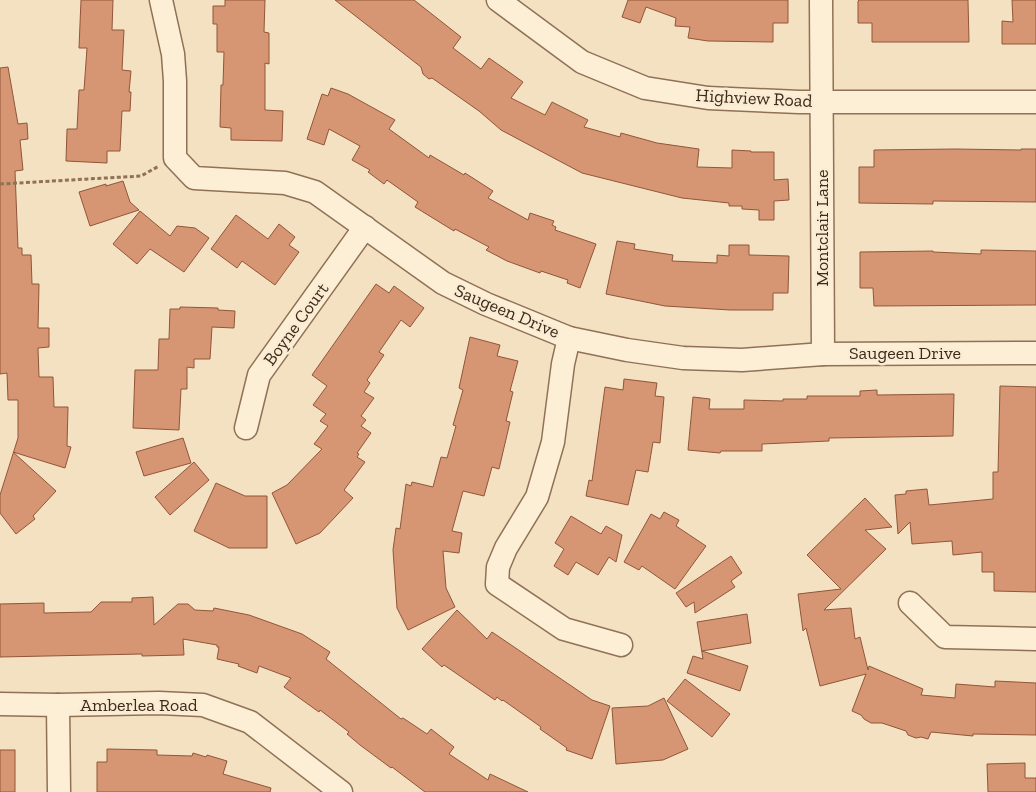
<svg xmlns="http://www.w3.org/2000/svg" width="1036" height="792" viewBox="0 0 1036 792" font-family="'Zilla Slab',serif">
  <rect width="100%" height="100%" fill="#f3e1c2"/>
  <g fill="#d69573" stroke="#925639">
    <polygon points="81,0 113,0 112,30 124,30 122,70 131,71 129,92 131,92 130,111 122,111 120,151 107,151 107,163 66,161 67,129 77,129 79,90 84,90 87,48 79,48"/>
    <polygon points="225,0 265,0 264,32 269,33 269,64 265,63 265,110 283,111 282,141 231,140 231,128 220,127 221,85 223,85 224,52 217,52 217,24 213,24 213,6 225,6"/>
    <polygon points="335,0 414,0 461,37 453,48 481,69 489,58 509,72 523,82 511,98 545,115 552,102 588,120 584,127 620,137 621,133 657,143 699,149 697,167 732,168 732,150 751,151 751,152 774,152 774,180 788,179 789,200 774,201 774,220 759,220 759,210 742,209 742,206 729,206 729,203 682,198 582,173 501,130 479,111 432,78 429,79 423,74 421,67"/>
    <polygon points="628,0 788,0 788,23 773,23 773,42 708,41 688,38 690,27 675,26 676,18 646,7 640,23 622,17"/>
    <polygon points="968,0 969,42 872,42 872,23 858,23 858,1 859,0"/>
    <polygon points="1012,0 1036,0 1036,44 1002,44 1002,21 1013,22"/>
    <polygon points="8,67 18,124 27,123 28,139 20,140 23,170 15,171 18,248 22,248 22,255 31,255 32,284 39,284 38,328 49,328 49,347 38,348 39,377 53,377 54,407 68,407 67,446 71,447 65,468 13,452 56,491 33,516 35,519 16,534 0,513 0,495 18,438 18,400 8,400 7,373 0,374 0,68"/>
    <polygon points="331,88 348,94 395,120 389,129 429,158 430,155 464,175 465,173 493,191 488,198 528,220 530,213 554,221 552,225 556,227 555,230 596,244 580,288 567,283 568,280 541,271 540,273 507,261 486,250 489,247 455,229 454,231 415,207 418,202 387,180 384,184 368,172 370,170 352,160 360,146 329,129 324,145 307,139 322,94 328,96"/>
    <polygon points="955,149 1021,150 1021,149 1036,149 1036,202 933,201 933,204 859,203 859,167 874,167 874,150"/>
    <polygon points="123,181 130,202 139,210 90,226 79,192 106,184 106,186"/>
    <polygon points="140,211 170,236 177,226 195,228 209,238 184,272 150,249 137,264 113,244"/>
    <polygon points="236,215 268,239 279,224 295,237 289,245 299,252 275,285 242,261 237,268 211,249"/>
    <polygon points="617,241 635,244 634,249 673,255 672,261 717,263 717,255 729,256 729,245 749,245 749,255 789,256 788,293 773,293 773,310 730,310 665,306 606,294"/>
    <polygon points="981,250 1036,251 1036,305 874,306 873,288 860,288 860,252 933,251 933,252 981,254"/>
    <polygon points="376,284 389,293 394,286 424,308 410,327 401,320 379,352 384,355 367,380 370,383 364,392 374,398 361,416 366,420 361,426 371,433 357,453 359,454 357,457 365,462 344,490 353,498 320,533 296,544 272,493 287,485 322,449 314,444 328,426 320,421 326,414 313,405 327,386 312,375"/>
    <polygon points="180,307 218,308 218,310 235,311 234,328 212,327 210,359 194,359 194,368 187,367 187,389 181,389 179,430 133,428 135,370 158,370 159,339 169,339 170,309 180,309"/>
    <polygon points="470,337 500,345 497,356 518,361 510,391 513,392 506,421 510,422 499,469 492,467 484,496 463,491 452,531 462,533 459,553 443,551 446,588 455,607 408,630 397,608 393,550 396,528 400,529 406,484 411,486 412,482 433,487 441,457 447,458 456,426 453,425 463,390 459,388"/>
    <polygon points="624,379 657,383 655,396 664,397 660,443 653,442 648,472 636,470 628,505 586,496 589,480 592,481 605,387 623,390"/>
    <polygon points="1000,386 1036,387 1036,592 994,591 994,572 982,572 982,552 953,555 952,541 912,544 910,522 898,534 895,495 906,494 906,491 927,489 929,505 993,499 993,472 998,472"/>
    <polygon points="877,390 877,395 954,394 953,436 829,438 829,441 762,444 762,451 721,451 720,453 688,450 693,397 710,399 709,409 744,409 744,400 783,401 783,399 807,399 807,396 860,396 860,391"/>
    <polygon points="183,438 191,463 144,476 136,452"/>
    <polygon points="194,462 209,480 170,515 155,497"/>
    <polygon points="216,483 245,496 267,496 267,548 229,548 194,531"/>
    <polygon points="865,498 892,527 865,530 886,549 824,610 851,608 855,639 860,637 868,670 869,666 923,689 921,695 955,698 956,684 995,687 995,681 1036,683 1036,735 973,734 973,736 931,732 928,739 921,737 916,738 908,735 906,731 882,723 871,723 864,719 861,715 852,711 866,674 820,686 806,628 803,631 798,594 841,589 807,555"/>
    <polygon points="664,512 679,520 676,526 706,546 675,589 642,566 639,570 624,562 651,514 660,519"/>
    <polygon points="571,516 601,534 606,526 622,535 616,562 609,557 598,575 576,562 568,575 554,566 564,549 555,543"/>
    <polygon points="731,556 742,573 731,581 735,587 695,613 694,602 686,607 676,593"/>
    <polygon points="153,597 154,625 178,604 188,604 195,610 213,611 214,608 249,615 302,634 330,652 326,659 401,719 403,718 427,734 431,729 454,747 449,754 488,780 490,774 528,792 425,792 392,767 391,768 360,745 347,734 349,732 320,710 319,712 284,687 291,678 259,666 257,673 238,666 239,664 217,659 219,647 217,647 217,645 183,639 184,655 142,656 142,654 0,657 0,604 44,603 44,613 91,612 101,602 132,602 132,598"/>
    <polygon points="457,610 487,639 492,632 592,700 610,706 592,759 566,750 567,748 540,729 541,727 503,700 502,701 497,697 495,700 444,665 442,667 422,649"/>
    <polygon points="747,614 751,643 702,651 748,666 740,691 687,673 693,656 703,659 697,622"/>
    <polygon points="685,679 730,714 712,737 667,701"/>
    <polygon points="664,698 688,749 663,760 616,764 612,708 648,706"/>
    <polygon points="107,749 157,750 157,755 192,756 193,753 206,757 207,755 227,761 223,774 271,788 270,792 97,792 97,762 107,762"/>
    <rect x="0" y="750" width="15" height="42"/>
    <polygon points="1025,763 1025,778 1036,778 1036,792 988,792 987,764"/>
  </g>
  <g fill="none" stroke-linecap="round" stroke-linejoin="round">
    <defs>
      <g id="street">
        <polyline points="161,0 173,54 175,81 175,158 194,178 285,183 315,192 443,283 486,304 569,338 627,350 683,358 742,360 823,354 1036,353"/>
        <polyline points="498,0 582,62 645,88 708,98 799,102 1036,102"/>
        <polyline points="821,0 823,354"/>
        <polyline points="569,338 563,364 553,442 537,497 506,548 498,567 497,584 564,629 621,645"/>
        <polyline points="246,428 259,375 365,227"/>
        <polyline points="910,603 945,637 1036,639"/>
        <polyline points="0,704 58,705 159,703 203,705 250,722 341,792"/>
        <polyline points="58,705 59,792"/>
      </g>
    </defs>
    <use href="#street" stroke="#907156" stroke-width="25"/>
    <polyline stroke="#907156" stroke-width="3" stroke-dasharray="4 2.5" stroke-linecap="butt" points="0,184 141,176 159,166"/>
    <use href="#street" stroke="#fdefd6" stroke-width="22"/>
  </g>
  <g text-anchor="middle" stroke-width="5" stroke-linejoin="round" paint-order="stroke">
    <g font-size="18" fill="#3e2a1c" stroke="#faecd2">
      <text transform="translate(754 98) rotate(3)" y="6">Highview Road</text>
      <text transform="translate(822 228) rotate(-90)" y="6">Montclair Lane</text>
      <text transform="translate(507 311) rotate(23)" y="6">Saugeen Drive</text>
      <text transform="translate(296 324) rotate(-54)" y="6">Boyne Court</text>
      <text x="905" y="359">Saugeen Drive</text>
      <text x="139" y="711">Amberlea Road</text>
    </g>
  </g>
</svg>
